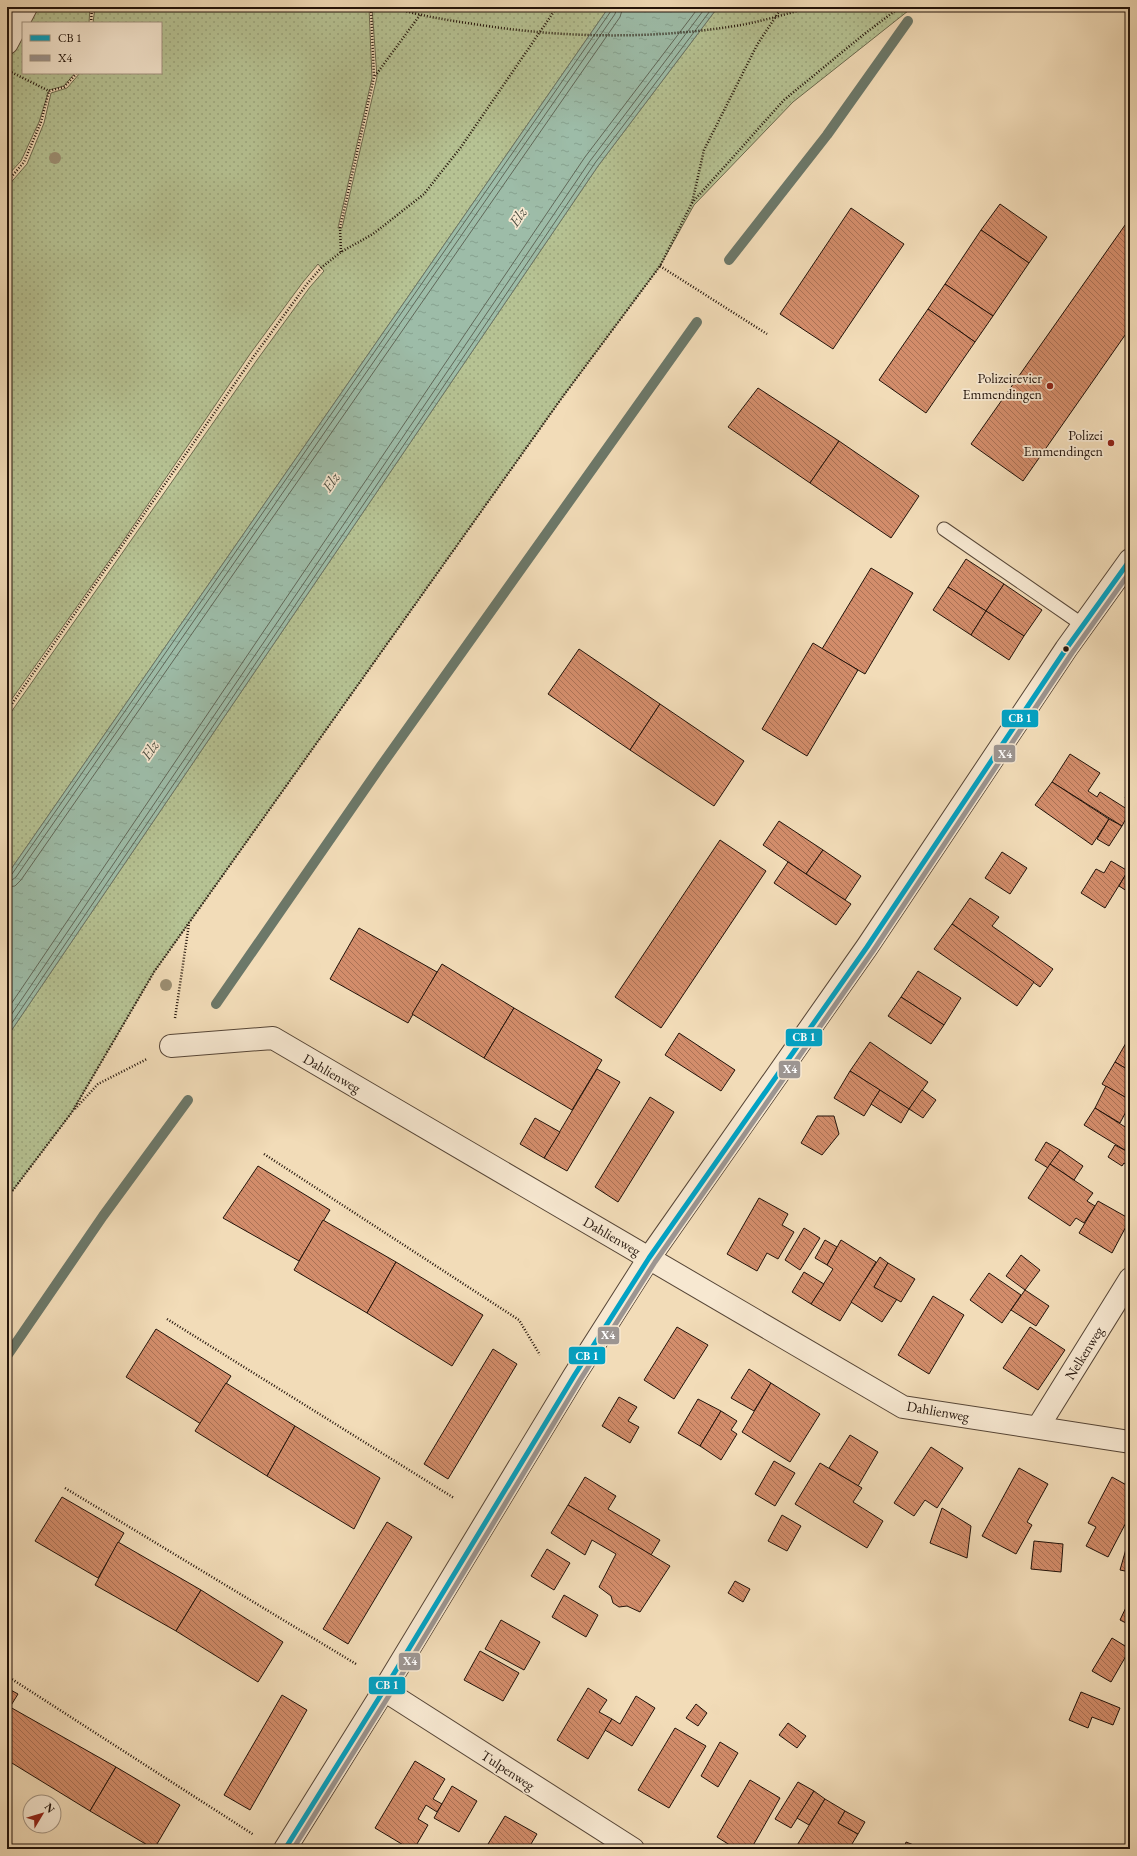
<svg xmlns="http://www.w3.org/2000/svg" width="1137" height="1856" viewBox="0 0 1137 1856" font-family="'EB Garamond',serif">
  <defs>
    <pattern id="grass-dots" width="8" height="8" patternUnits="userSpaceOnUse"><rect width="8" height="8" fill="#b6c293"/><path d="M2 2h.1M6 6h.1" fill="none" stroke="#9ca67d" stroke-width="1.8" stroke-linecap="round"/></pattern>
    <pattern id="water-ripples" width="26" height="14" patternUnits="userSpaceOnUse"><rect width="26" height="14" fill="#9dbca8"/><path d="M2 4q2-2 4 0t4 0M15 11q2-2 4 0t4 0" fill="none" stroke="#87a18f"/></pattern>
    <pattern id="building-back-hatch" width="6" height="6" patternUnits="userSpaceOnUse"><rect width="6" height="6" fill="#d38d6b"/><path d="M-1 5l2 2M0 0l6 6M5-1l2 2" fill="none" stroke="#ab7256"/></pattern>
  </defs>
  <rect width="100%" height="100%" fill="#f2dcb8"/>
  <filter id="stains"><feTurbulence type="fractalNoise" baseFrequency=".005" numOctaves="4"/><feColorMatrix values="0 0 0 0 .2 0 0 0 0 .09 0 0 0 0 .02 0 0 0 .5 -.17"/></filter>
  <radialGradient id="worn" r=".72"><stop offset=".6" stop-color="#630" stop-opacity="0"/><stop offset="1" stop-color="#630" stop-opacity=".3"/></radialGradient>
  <g fill="url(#grass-dots)" stroke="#6c6a4e">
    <polygon points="7,7 90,7 89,23 23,23 23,73 75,73 64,86 49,90 39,122 21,161 7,176"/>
    <polygon points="95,7 369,7 372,78 338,228 342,228 377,77 372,7 609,7 7,875 7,718 257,360 310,287 324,271 318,264 303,282 250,354 121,544 7,706 7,187 27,164 44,123 51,93 67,88 80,73 161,73 161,23 93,23"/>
    <polygon points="718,7 913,7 793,102 694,205 660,266 561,399 154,972 72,1112 7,1198 7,1037 598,166"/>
  </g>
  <polygon fill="url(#water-ripples)" stroke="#6c7869" points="609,7 718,7 598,166 7,1037 7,875"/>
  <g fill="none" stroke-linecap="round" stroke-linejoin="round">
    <g stroke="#606859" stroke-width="1">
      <polyline points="7,876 12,874 611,11 612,7"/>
      <polyline points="7,881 12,880 16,877 615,14 617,7"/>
      <polyline points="7,887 15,886 21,880 620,17 623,7"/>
      <polyline points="7,1010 585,157 699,7"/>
      <polyline points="7,1021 590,161 706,7"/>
      <polyline points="7,1030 595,163 713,7"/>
    </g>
    <g stroke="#6c7869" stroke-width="10">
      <polyline points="729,260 827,135 908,21"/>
      <polyline points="216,1004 383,763 697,322"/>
      <polyline points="7,1356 103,1216 188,1100"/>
    </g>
  </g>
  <g fill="url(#building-back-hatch)" stroke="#22130a">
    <polygon points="1000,204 1047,237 1029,263 981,230"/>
    <polygon points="851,208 904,244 833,349 780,314"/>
    <polygon points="1130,218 1130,328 1023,481 971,444"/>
    <polygon points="981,230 1029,263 993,316 945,284"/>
    <polygon points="945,284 993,316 975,342 928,309"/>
    <polygon points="928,309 975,342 926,413 879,380"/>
    <polygon points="758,388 839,441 810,483 728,427"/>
    <polygon points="839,441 919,496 891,538 810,483"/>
    <polygon points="966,559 1004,584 986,611 948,587"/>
    <polygon points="871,568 913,593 865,674 822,649"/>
    <polygon points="1004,584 1042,610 1024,636 986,611"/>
    <polygon points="948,587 986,611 971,635 933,610"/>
    <polygon points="986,611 1024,636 1009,660 971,635"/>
    <polygon points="813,643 858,670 807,756 762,729"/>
    <polygon points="579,649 660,704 630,750 548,694"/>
    <polygon points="660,704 744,761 714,806 630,750"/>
    <polygon points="1070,754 1100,773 1088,791 1097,797 1100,792 1130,811 1122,826 1052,782"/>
    <polygon points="1052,782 1109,819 1092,845 1035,805"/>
    <polygon points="1130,790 1130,802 1125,798"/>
    <polygon points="1109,819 1122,826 1109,846 1097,839"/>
    <polygon points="779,821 823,850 806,874 763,845"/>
    <polygon points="720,840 766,871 661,1028 615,997"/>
    <polygon points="823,850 861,876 845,900 806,874"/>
    <polygon points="1002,852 1027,868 1010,894 985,878"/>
    <polygon points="1111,861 1128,871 1105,908 1081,893 1096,869 1104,873"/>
    <polygon points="788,862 851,904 836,925 774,883"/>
    <polygon points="1130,867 1130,893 1119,886"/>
    <polygon points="970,898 999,917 992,926 1053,969 1040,987 952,924"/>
    <polygon points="952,924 1034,982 1017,1006 934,949"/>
    <polygon points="359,928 437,972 408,1023 330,979"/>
    <polygon points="442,964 514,1008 484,1058 412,1014"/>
    <polygon points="918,971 961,998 944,1025 901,997"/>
    <polygon points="901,997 944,1025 931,1044 888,1016"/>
    <polygon points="514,1008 602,1060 572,1110 484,1058"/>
    <polygon points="679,1033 735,1070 721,1091 665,1055"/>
    <polygon points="1130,1036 1130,1071 1115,1062"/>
    <polygon points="870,1042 928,1082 909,1109 850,1071"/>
    <polygon points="1115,1062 1130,1071 1130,1100 1102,1084"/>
    <polygon points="597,1069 620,1082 567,1171 544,1158"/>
    <polygon points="850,1071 880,1090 864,1116 834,1098"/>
    <polygon points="1106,1086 1130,1100 1130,1104 1120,1123 1095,1108"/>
    <polygon points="880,1090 909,1109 901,1123 871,1104"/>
    <polygon points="922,1090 936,1100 923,1118 909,1109"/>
    <polygon points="650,1097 674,1112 618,1202 595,1187"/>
    <polygon points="1095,1108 1130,1130 1130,1148 1128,1152 1084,1125"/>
    <polygon points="817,1116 834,1116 839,1134 822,1155 801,1143"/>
    <polygon points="535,1118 560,1132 544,1158 520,1144"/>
    <polygon points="1046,1142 1060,1150 1048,1168 1035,1160"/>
    <polygon points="1115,1145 1128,1152 1130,1148 1130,1167 1124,1163 1122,1166 1108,1157"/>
    <polygon points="1060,1150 1083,1166 1074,1180 1050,1164"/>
    <polygon points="1050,1164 1093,1193 1087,1201 1095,1206 1084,1223 1076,1218 1070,1226 1028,1198"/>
    <polygon points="258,1166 330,1210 299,1261 223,1218"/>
    <polygon points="759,1198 788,1214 782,1225 794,1232 778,1259 767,1253 757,1271 727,1254"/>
    <polygon points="1098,1201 1130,1219 1112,1253 1079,1233"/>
    <polygon points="323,1220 396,1262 367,1313 294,1270"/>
    <polygon points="804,1228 820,1238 800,1270 785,1260"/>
    <polygon points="825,1240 837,1247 827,1265 815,1258"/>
    <polygon points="841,1240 876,1262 840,1321 811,1304 833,1269 827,1265"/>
    <polygon points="1021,1255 1040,1270 1025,1290 1006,1276"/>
    <polygon points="880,1257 888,1263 874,1287 897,1299 882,1322 851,1302"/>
    <polygon points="396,1262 483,1315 452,1366 367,1313"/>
    <polygon points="888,1263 915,1279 901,1302 874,1287"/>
    <polygon points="804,1272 824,1284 811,1304 792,1292"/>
    <polygon points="989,1273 1021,1295 1002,1323 970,1300"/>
    <polygon points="1025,1290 1049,1306 1036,1326 1011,1310"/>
    <polygon points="933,1296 964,1315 929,1374 898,1355"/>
    <polygon points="677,1327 708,1345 674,1399 644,1380"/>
    <polygon points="1030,1327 1065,1350 1038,1390 1003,1368"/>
    <polygon points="156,1329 231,1376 201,1424 126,1377"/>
    <polygon points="493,1349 517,1364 448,1479 424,1464"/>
    <polygon points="749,1369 771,1383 754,1411 731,1398"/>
    <polygon points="226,1383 295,1426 267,1476 195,1431"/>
    <polygon points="771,1383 820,1414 790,1462 742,1432"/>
    <polygon points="619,1397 637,1407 628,1421 639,1427 630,1443 602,1426"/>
    <polygon points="698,1399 721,1411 700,1446 678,1433"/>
    <polygon points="721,1411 737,1421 731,1430 737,1434 721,1460 700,1446"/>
    <polygon points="295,1426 380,1478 354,1529 267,1476"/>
    <polygon points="850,1435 878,1452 858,1486 829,1468"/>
    <polygon points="931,1447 963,1468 937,1508 925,1500 914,1516 894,1503"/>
    <polygon points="774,1461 795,1473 775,1506 755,1494"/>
    <polygon points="820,1463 862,1488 853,1502 883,1521 867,1548 795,1504"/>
    <polygon points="1019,1468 1048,1484 1027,1522 1032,1525 1016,1554 982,1536"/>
    <polygon points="585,1477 616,1496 608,1509 660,1540 651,1555 568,1505"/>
    <polygon points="1112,1477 1130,1487 1130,1515 1108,1557 1086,1546 1096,1527 1088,1523"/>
    <polygon points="62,1497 124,1533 98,1578 35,1541"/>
    <polygon points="568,1505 670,1566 640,1612 627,1606 619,1607 613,1603 611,1596 599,1587 616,1554 592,1540 585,1555 551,1533"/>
    <polygon points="942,1508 971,1526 967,1558 930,1543"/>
    <polygon points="782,1515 801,1526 787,1551 768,1541"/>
    <polygon points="387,1522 412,1537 348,1644 323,1629"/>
    <polygon points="1034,1541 1063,1544 1061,1572 1031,1569"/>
    <polygon points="118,1542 201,1590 176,1631 95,1585"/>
    <polygon points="1128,1542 1130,1543 1130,1572 1120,1570"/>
    <polygon points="547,1549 570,1563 554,1590 531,1576"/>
    <polygon points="735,1581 750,1589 743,1602 728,1593"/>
    <polygon points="201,1590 283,1642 258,1682 176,1631"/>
    <polygon points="564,1595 598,1615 586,1637 552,1617"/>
    <polygon points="1130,1599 1130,1625 1120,1620"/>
    <polygon points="501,1620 540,1642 524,1670 485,1649"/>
    <polygon points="1112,1638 1130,1649 1111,1682 1092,1671"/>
    <polygon points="480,1651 519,1673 503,1701 464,1680"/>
    <polygon points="7,1688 18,1694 7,1712"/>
    <polygon points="588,1688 607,1700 599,1712 612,1719 588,1759 557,1740"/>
    <polygon points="1081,1692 1120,1708 1113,1725 1092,1717 1088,1728 1069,1720"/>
    <polygon points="282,1695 307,1710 250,1810 224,1795"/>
    <polygon points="636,1696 655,1708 632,1746 605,1730 612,1719 620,1724"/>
    <polygon points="696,1704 707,1713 698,1726 686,1718"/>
    <polygon points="10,1707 116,1767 90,1811 7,1760 7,1712"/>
    <polygon points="788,1723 806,1736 797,1748 779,1735"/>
    <polygon points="675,1728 706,1746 669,1808 638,1790"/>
    <polygon points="720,1742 738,1753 718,1787 701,1776"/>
    <polygon points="415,1761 445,1779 433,1799 442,1804 437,1812 426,1805 418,1819 428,1825 414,1849 410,1849 375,1828"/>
    <polygon points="116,1767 180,1805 154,1849 90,1811"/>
    <polygon points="750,1780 780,1798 751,1849 736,1849 717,1837"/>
    <polygon points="798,1782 814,1791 791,1828 775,1819"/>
    <polygon points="452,1786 477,1801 459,1832 434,1818"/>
    <polygon points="814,1791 825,1799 809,1825 797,1818"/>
    <polygon points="825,1799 845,1811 838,1823 858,1834 849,1849 799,1849 796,1847"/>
    <polygon points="845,1811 865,1822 858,1834 838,1823"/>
    <polygon points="505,1816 537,1834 528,1849 485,1849"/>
    <polygon points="906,1842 924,1849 904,1849"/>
  </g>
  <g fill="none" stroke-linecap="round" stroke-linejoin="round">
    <defs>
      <polyline id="service" points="944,529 1083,625"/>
      <g id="minor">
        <polyline points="171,1046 273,1038 903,1407 1130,1442"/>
        <polyline points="1038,1427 1130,1279"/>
        <polyline points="384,1690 633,1849"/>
        <polyline points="285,1849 384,1690 574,1376 649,1258 867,947 1066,649 1130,560"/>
      </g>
      <polyline id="tertiary" points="7,43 26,7"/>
    </defs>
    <use href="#service" stroke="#564536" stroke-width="15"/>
    <use href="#minor" stroke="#564536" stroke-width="24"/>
    <use href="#tertiary" stroke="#564536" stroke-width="24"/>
    <g stroke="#22130a" stroke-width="2.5" stroke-dasharray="1 2" stroke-linecap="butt">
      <path d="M 392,7 C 423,17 454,21 487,26 C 569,38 653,39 735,26 C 760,22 786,14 811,7"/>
      <polyline points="91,23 92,7"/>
      <polyline points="9,71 49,91 64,87 77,73"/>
      <polyline points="375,76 420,15"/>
      <polyline points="7,182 24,162 41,122 49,91"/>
      <polyline points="692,203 784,100 863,35 900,7"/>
      <polyline points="341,252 340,228 374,77 371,7"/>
      <polyline points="660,266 767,334"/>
      <polyline points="7,711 254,356 307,284 321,268 341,252 373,234 424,194 461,147 557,7"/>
      <polyline points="175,1018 189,924"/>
      <polyline points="75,1109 98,1084 147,1059"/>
      <polyline points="264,1154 519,1320 540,1355"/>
      <polyline points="7,1198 72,1112 154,972 561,399 660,266 692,203 704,150 757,45 782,7"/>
      <polyline points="167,1319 454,1498"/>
      <polyline points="65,1488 356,1664"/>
      <polyline points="7,1676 254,1835"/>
    </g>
    <use href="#service" stroke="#f7e8d1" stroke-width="13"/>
    <use href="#minor" stroke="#f7e8d1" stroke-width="22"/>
    <use href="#tertiary" stroke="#f7e8d1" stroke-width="22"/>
    <defs>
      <polyline id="bus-1" points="285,1849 384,1690 574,1376 649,1258 867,947 1066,649 1130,560"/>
      <polyline id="bus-2" points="293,1849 390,1694 580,1380 655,1262 873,951 1072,653 1130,572"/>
    </defs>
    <use href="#bus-1" stroke="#f7e8d1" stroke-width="8"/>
    <use href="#bus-2" stroke="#f7e8d1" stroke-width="8"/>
    <use href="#bus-1" stroke="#02a2c4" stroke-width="5"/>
    <use href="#bus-2" stroke="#9c9591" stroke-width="5"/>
  </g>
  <g fill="#9c8f73">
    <circle cx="55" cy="158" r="6"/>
    <circle cx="166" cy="985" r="6"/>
  </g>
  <g fill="#8f2418" stroke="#f7e8d1" stroke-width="1.5">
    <circle cx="1050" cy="386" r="4"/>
    <circle cx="1111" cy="443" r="4"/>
  </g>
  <circle fill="#22130a" stroke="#f7e8d1" stroke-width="1.5" cx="1066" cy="649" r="3.5"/>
  <g text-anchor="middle" stroke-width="3.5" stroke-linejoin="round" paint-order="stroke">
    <g font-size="14" fill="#22130a" stroke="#f7e8d1" text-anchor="end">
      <text x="1042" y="383">Polizeirevier<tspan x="1042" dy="16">Emmendingen</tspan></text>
      <text x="1103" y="440">Polizei<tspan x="1103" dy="16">Emmendingen</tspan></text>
    </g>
    <g font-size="14" fill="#22130a" stroke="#f7e8d1">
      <text transform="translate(332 1073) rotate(30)" y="5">Dahlienweg</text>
      <text transform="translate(612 1236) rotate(30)" y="5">Dahlienweg</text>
      <text transform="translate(1084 1353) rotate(-58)" y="5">Nelkenweg</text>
      <text transform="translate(938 1411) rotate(10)" y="5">Dahlienweg</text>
      <text transform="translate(508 1770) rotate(33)" y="5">Tulpenweg</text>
    </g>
    <g font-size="15" font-style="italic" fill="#4d4e41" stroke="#f7e8d1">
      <text transform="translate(518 217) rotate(-55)" y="5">Elz</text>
      <text transform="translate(331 482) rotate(-55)" y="5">Elz</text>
      <text transform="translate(150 750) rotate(-56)" y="5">Elz</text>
    </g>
  </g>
  <g stroke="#f7e8d1" stroke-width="1.5">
    <rect x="1001" y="709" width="38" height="19" rx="4" fill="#02a2c4"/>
    <rect x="993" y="744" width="23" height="19" rx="4" fill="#9c9591"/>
    <rect x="785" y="1028" width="38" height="19" rx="4" fill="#02a2c4"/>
    <rect x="778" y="1060" width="23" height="19" rx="4" fill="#9c9591"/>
    <rect x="597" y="1326" width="23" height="19" rx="4" fill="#9c9591"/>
    <rect x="568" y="1346" width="38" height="19" rx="4" fill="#02a2c4"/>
    <rect x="398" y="1652" width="23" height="19" rx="4" fill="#9c9591"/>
    <rect x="368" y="1676" width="38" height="19" rx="4" fill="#02a2c4"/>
  </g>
  <g font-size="11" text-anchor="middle" font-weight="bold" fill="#fff">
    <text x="1020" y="722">CB 1</text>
    <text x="1005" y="758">X4</text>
    <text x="804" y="1041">CB 1</text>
    <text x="790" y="1073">X4</text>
    <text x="608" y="1339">X4</text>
    <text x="587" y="1360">CB 1</text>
    <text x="410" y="1665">X4</text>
    <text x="387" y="1689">CB 1</text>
  </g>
  <rect width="1137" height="1856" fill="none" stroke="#f2dcb8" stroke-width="24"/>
  <rect x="8" y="8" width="1121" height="1840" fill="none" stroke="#22130a" stroke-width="2"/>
  <rect x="12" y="12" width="1113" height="1832" fill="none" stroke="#22130a"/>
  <rect x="22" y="22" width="140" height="52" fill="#f7e8d1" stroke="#a29381"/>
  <rect x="30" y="35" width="20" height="6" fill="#02a2c4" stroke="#a29381"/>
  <text x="58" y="42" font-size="12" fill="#22130a">CB 1</text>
  <rect x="30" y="55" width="20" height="6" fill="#9c9591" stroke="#a29381"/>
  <text x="58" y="62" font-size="12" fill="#22130a">X4</text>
  <g transform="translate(42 1814) rotate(52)"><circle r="19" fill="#f7e8d1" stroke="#a29381"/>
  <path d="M0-3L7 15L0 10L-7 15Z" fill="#8f2418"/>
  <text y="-6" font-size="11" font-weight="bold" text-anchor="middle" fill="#22130a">N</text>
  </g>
  <rect width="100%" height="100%" filter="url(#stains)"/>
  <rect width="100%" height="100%" fill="url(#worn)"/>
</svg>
